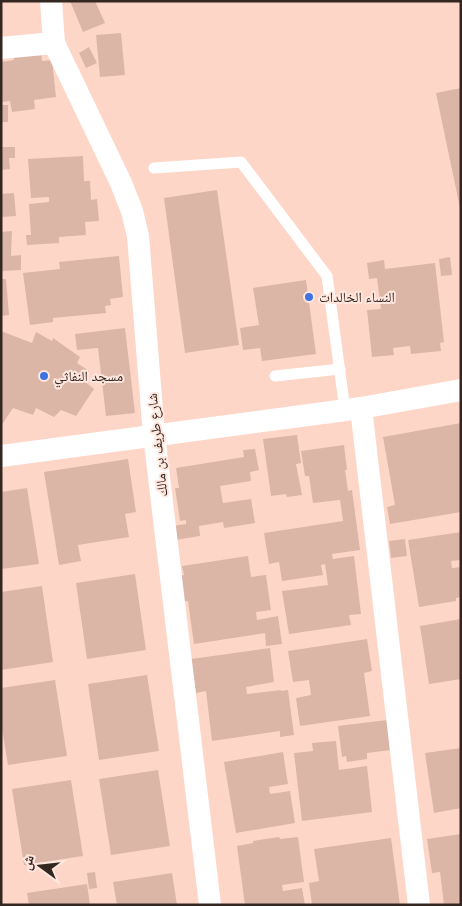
<svg xmlns="http://www.w3.org/2000/svg" width="462" height="906" viewBox="0 0 462 906" font-family="'Varela Round','Noto Naskh Arabic',sans-serif">
  <rect width="100%" height="100%" fill="#fdd6c7"/>
  <g fill="#dbb6a7">
    <polygon points="70,1 95,1 105,23 83,32"/>
    <polygon points="121,33 125,75 100,77 96,35"/>
    <polygon points="89,47 97,63 86,68 79,53"/>
    <polygon points="41,49 42,61 52,60 56,97 34,100 35,109 12,112 10,101 1,102 1,62 14,60 13,53"/>
    <polygon points="461,88 461,208 460,208 436,93"/>
    <rect x="1" y="105" width="7" height="17"/>
    <polygon points="3,147 15,147 15,158 9,158 10,169 1,170 1,149"/>
    <polygon points="83,156 84,181 90,181 91,200 97,199 99,221 85,222 86,235 59,237 59,243 27,245 26,235 31,235 29,204 49,202 49,197 31,198 28,159"/>
    <polygon points="217,190 239,345 185,353 164,198"/>
    <polygon points="14,193 16,216 1,217 1,194"/>
    <polygon points="12,231 11,256 21,255 21,270 1,271 1,232"/>
    <polygon points="119,256 123,297 110,299 111,305 105,306 106,313 53,318 53,322 30,325 23,273 60,269 59,262"/>
    <polygon points="450,257 452,275 441,276 439,259"/>
    <polygon points="384,260 385,269 435,263 444,342 440,343 441,351 411,354 410,346 393,348 394,355 372,357 367,310 381,309 377,278 369,279 367,263"/>
    <polygon points="1,279 6,279 9,315 1,316"/>
    <polygon points="306,280 316,354 262,361 260,348 243,350 240,328 259,325 253,288"/>
    <polygon points="125,328 135,413 106,416 98,348 77,350 75,334"/>
    <polygon points="1,331 32,343 36,332 52,341 53,338 80,357 77,363 89,371 84,381 94,389 76,416 61,410 54,417 36,408 33,415 13,408 1,426"/>
    <polygon points="461,423 461,512 390,524 387,507 395,505 383,437"/>
    <polygon points="297,435 301,463 296,464 302,495 287,497 286,494 271,496 263,439"/>
    <polygon points="344,445 347,470 345,470 348,491 352,490 360,550 332,554 333,559 354,556 361,614 349,615 351,625 289,634 282,591 328,585 325,564 321,565 323,575 282,581 279,562 269,564 264,533 343,521 340,500 313,503 309,476 305,476 301,451"/>
    <polygon points="255,449 259,470 250,472 251,481 220,486 223,503 251,499 255,523 224,528 223,522 199,526 200,536 175,540 173,526 186,524 186,520 180,521 175,488 179,488 176,468 244,457 243,450"/>
    <polygon points="128,459 136,512 125,514 129,537 78,545 81,561 59,565 44,472"/>
    <polygon points="27,488 39,564 1,569 1,492"/>
    <polygon points="461,532 461,560 451,561 452,568 461,567 461,597 456,598 456,601 419,607 408,540"/>
    <polygon points="405,539 407,556 391,558 389,541"/>
    <polygon points="248,556 251,577 266,575 271,610 256,612 257,620 278,616 282,644 266,646 265,633 194,644 188,601 180,602 176,576 184,575 182,566"/>
    <polygon points="135,574 146,650 87,659 76,583"/>
    <polygon points="42,586 53,662 1,670 1,592"/>
    <polygon points="461,619 461,679 429,684 420,626"/>
    <polygon points="367,639 372,671 364,673 370,716 300,726 296,698 311,695 309,680 293,682 288,651"/>
    <polygon points="270,648 274,682 246,687 247,694 281,690 281,691 288,690 294,735 280,737 280,731 212,741 206,691 196,693 191,659"/>
    <polygon points="147,675 159,751 99,760 88,684"/>
    <polygon points="55,680 67,756 8,765 1,723 1,688"/>
    <polygon points="387,720 391,750 367,753 367,759 347,762 346,756 342,757 338,726"/>
    <polygon points="336,741 339,770 367,766 372,812 302,821 294,753 313,751 312,743"/>
    <polygon points="461,748 461,808 434,813 425,753"/>
    <polygon points="283,752 288,784 269,787 270,794 290,791 295,823 236,833 224,762"/>
    <polygon points="158,770 170,846 111,855 99,779"/>
    <polygon points="71,780 83,856 24,865 12,789"/>
    <polygon points="461,834 461,905 444,905 440,872 432,873 427,839"/>
    <polygon points="279,837 280,839 298,837 304,882 282,885 283,891 302,888 305,905 245,905 237,846 253,843 253,841"/>
    <polygon points="391,838 400,905 312,905 309,883 319,881 314,849"/>
    <polygon points="95,872 97,888 89,889 87,873"/>
    <polygon points="172,873 177,905 117,905 113,882"/>
    <polygon points="87,884 90,905 29,905 27,893"/>
  </g>
  <g fill="none" stroke-linecap="round" stroke-linejoin="round">
    <g stroke="#fff" stroke-width="11">
      <polyline points="154,168 241,162 327,276 345,410"/>
      <polyline points="275,376 340,369"/>
    </g>
    <g stroke="#fff" stroke-width="22">
      <polyline points="51,1 54,43 121,183 132,211 138,236 154,435 210,905"/>
      <polyline points="1,48 54,43"/>
      <polyline points="361,408 419,905"/>
      <polyline points="1,456 361,408 461,390"/>
    </g>
  </g>
  <g fill="#3e73e3" stroke="#ffe7de" stroke-width="2">
    <circle cx="309" cy="297" r="5"/>
    <circle cx="44" cy="376" r="5"/>
  </g>
  <g text-anchor="middle" stroke-width="4" stroke-linejoin="round" paint-order="stroke">
    <g font-size="14" fill="#342620" stroke="#ffe7de" text-anchor="start">
      <text x="319" y="302">النساء الخالدات</text>
      <text x="54" y="381">مسجد النفاثي</text>
    </g>
    <g font-size="14" fill="#342620" stroke="#ffe7de">
      <text transform="translate(157 445) rotate(-96)" y="5">شارع طريف بن مالك</text>
    </g>
  </g>
  <rect width="462" height="906" fill="none" stroke="#342620" stroke-width="5"/>
  <g transform="translate(40 866) rotate(285)" stroke="#ffe7de" stroke-width="4" paint-order="stroke">
  <path d="M0-4L9 19L0 12L-9 19Z" fill="#342620"/>
  <text y="-8" font-size="14" font-weight="bold" text-anchor="middle" fill="#342620">ش</text>
  </g>
</svg>
